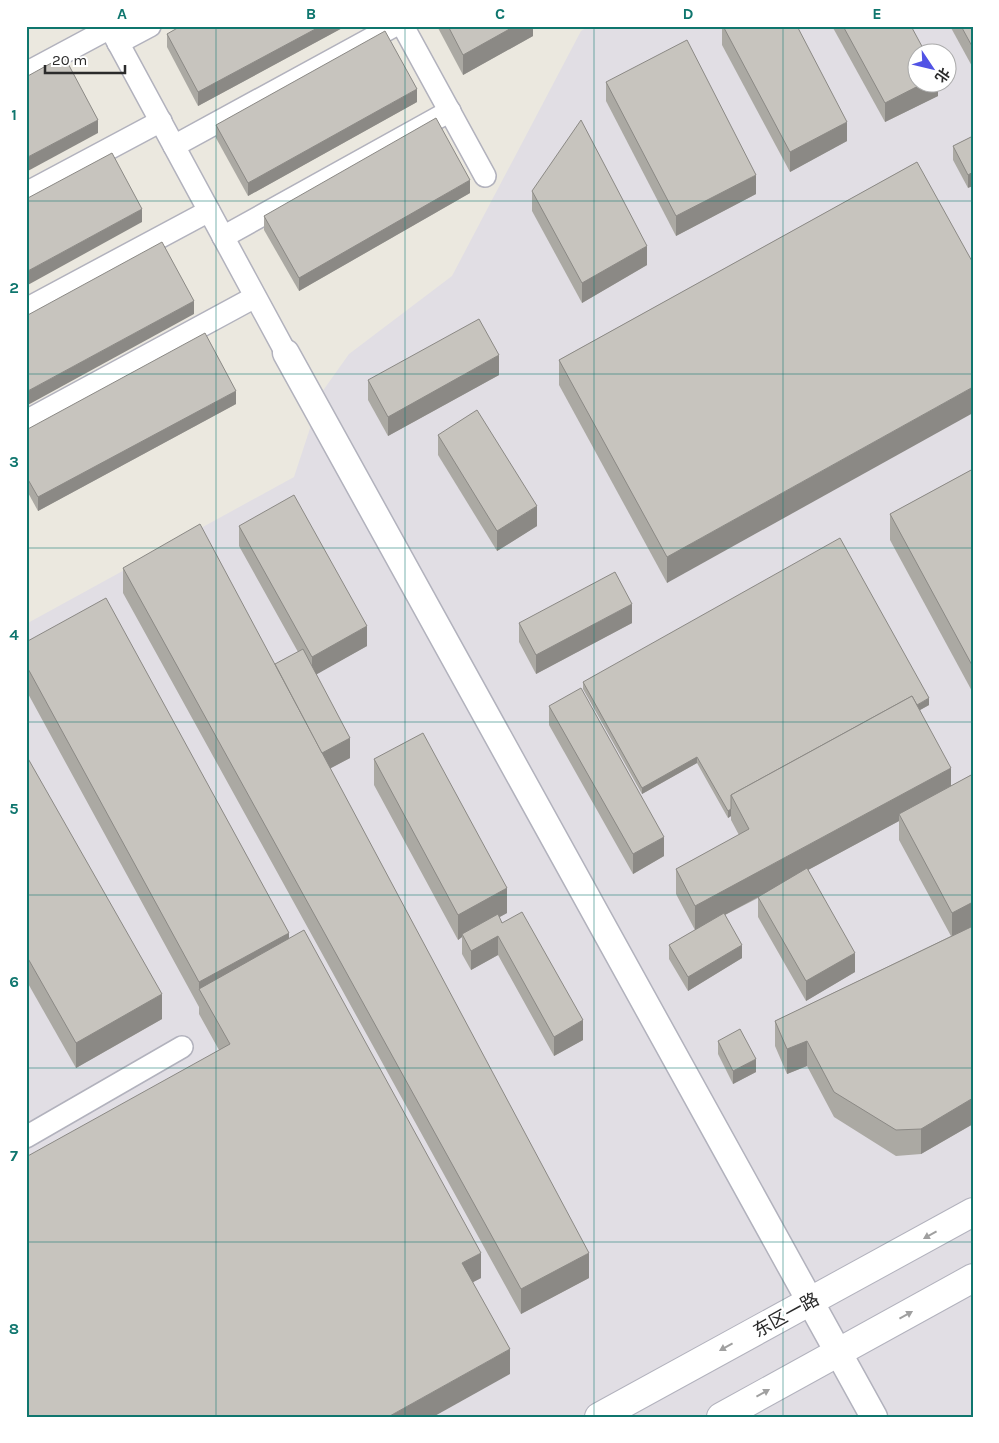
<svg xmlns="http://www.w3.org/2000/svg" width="999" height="1443" viewBox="0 0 999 1443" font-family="Karla,'Noto Sans SC',sans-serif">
  <rect width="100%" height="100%" fill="#ebe8df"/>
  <path fill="#e1dee4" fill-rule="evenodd" d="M 589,26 L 973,26 L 973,1417 L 26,1417 L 26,624 L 294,477 L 322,392 L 349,354 L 452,276 L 581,31 ZM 916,52 L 946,52 L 946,82 L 916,82 Z"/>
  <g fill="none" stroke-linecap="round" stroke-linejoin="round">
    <defs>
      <g id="minor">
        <polyline points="109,26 286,353"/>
        <polyline points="403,26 485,176"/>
        <polyline points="118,43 150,26"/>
        <polyline points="26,73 110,28"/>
        <polyline points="174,146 394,26"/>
        <polyline points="26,193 161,121"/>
        <polyline points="223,237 450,111"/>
        <polyline points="26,309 209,211"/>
        <polyline points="26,421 255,297"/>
        <polyline points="26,1137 182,1047"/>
      </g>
      <polyline id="tertiary" points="286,353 874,1417"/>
      <g id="secondary">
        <polyline points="599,1417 973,1212"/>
        <polyline points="721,1417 973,1278"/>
      </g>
    </defs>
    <use href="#minor" stroke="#b2b2bd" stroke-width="24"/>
    <use href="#tertiary" stroke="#b2b2bd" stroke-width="29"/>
    <use href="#secondary" stroke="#b2b2bd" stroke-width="30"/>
    <use href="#minor" stroke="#fff" stroke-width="21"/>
    <use href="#tertiary" stroke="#fff" stroke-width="26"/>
    <use href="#secondary" stroke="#fff" stroke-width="28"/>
  </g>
  <g fill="#aba9a3">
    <polygon points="346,26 198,106 167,47 167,34"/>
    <polygon points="437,26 533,26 533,36 463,75"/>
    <polygon points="722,26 797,26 847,141 790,172 722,45"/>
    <polygon points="832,26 911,26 938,82 938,96 885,122"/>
    <polygon points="950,26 973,26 973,68"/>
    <polygon points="606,82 756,194 676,236 606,101"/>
    <polygon points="417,102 248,196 216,138 216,125"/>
    <polygon points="973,136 968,188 953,160 953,146"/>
    <polygon points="917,162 667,583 559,385 559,360"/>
    <polygon points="532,191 647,265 582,303 532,211"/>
    <polygon points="470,193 299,291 264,230 264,216"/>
    <polygon points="499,375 388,436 368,400 368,380"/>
    <polygon points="236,404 38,511 26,489 26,430"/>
    <polygon points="438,435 537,526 497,551 438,455"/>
    <polygon points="973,469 973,693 890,540 890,514"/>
    <polygon points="239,526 367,646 316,674 350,758 330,768 589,1278 521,1314 123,593 123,568 275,664 298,652 239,546"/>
    <polygon points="519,623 632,623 536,674 519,642"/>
    <polygon points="26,642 289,939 481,1278 473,1282 510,1374 219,1050 199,1014 199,1007 26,690"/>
    <polygon points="583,682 929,705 920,710 951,786 973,774 973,1124 921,1154 896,1156 834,1117 807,1066 787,1074 775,1046 775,1021 951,936 899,840 899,821 808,870 855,972 806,1001 758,917 758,898 725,915 742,958 688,991 669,959 669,945 695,930 676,894 676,869 739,835 731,820 731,816 728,818 697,763 642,794 583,689"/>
    <polygon points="549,706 664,856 633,874 549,725"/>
    <polygon points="26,755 162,1019 76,1068 26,980"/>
    <polygon points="374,759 507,913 499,917 502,923 583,1040 554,1056 498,955 471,970 462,954 462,937 458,940 374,785"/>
    <polygon points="718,1041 756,1072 733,1084 718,1054"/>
  </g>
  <g fill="#8b8985">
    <polygon points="321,26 346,26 198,106 198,92"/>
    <polygon points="515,26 533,26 533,36 463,75 463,55"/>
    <polygon points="926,82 938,82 938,96 885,122 885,103"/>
    <polygon points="417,89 417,102 248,196 248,183"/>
    <polygon points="98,120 98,133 26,172 26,158"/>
    <polygon points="847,122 847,141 790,172 790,152"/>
    <polygon points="973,172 973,186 968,188 968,175"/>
    <polygon points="756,175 756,194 676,236 676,216"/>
    <polygon points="470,180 470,193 299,291 299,278"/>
    <polygon points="142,209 142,222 26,286 26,272"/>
    <polygon points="647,246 647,265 582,303 582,283"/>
    <polygon points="194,301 194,314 26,406 26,392"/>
    <polygon points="499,355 499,375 388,436 388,417"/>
    <polygon points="973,387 973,413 667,583 667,557"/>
    <polygon points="236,391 236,404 38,511 38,497"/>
    <polygon points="537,506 537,526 497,551 497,531"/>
    <polygon points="632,604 632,623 536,674 536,655"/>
    <polygon points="367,626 367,646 312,677 312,657"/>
    <polygon points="929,698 929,705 740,811"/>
    <polygon points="350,738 350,758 320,774 320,754"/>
    <polygon points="697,757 697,763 642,794 642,788"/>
    <polygon points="951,768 951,793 899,814 899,821 695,931 695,906"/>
    <polygon points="731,809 731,816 728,818 728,811"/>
    <polygon points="664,837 664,856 633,874 633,854"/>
    <polygon points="507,888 507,913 464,937 462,934 462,937 458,940 458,915"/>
    <polygon points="973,902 973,927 952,939 952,913"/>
    <polygon points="289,933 289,958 199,989 199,982"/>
    <polygon points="498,936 498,955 471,970 471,951"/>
    <polygon points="742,945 742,958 688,991 688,977"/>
    <polygon points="855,953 855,972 806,1001 806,981"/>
    <polygon points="162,994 162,1019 76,1068 76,1043"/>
    <polygon points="583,1020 583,1040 554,1056 554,1037"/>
    <polygon points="807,1041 807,1066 787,1074 787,1049"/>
    <polygon points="756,1059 756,1072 733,1084 733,1071"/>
    <polygon points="973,1098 973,1124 921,1154 921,1129"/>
    <polygon points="481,1253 481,1278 462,1288 462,1263"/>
    <polygon points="589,1253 589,1278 521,1314 521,1289"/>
    <polygon points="510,1349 510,1374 433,1417 388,1417"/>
  </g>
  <g fill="#c7c4be" stroke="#8b8985">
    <polygon points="181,26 321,26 198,92 167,34"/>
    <polygon points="448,26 515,26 463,55"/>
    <polygon points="723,26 797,26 847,122 790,152"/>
    <polygon points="843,26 911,26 925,52 916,52 916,82 926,82 885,103"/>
    <polygon points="961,26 973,26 973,48"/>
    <polygon points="385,31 417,89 248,183 216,125"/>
    <polygon points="687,40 756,175 676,216 606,82"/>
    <polygon points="64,56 98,120 26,158 26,77"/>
    <polygon points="436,118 470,180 299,278 264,216"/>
    <polygon points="581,120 647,246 582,283 532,191"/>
    <polygon points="973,136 973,172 968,175 953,146"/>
    <polygon points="112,153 142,209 26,272 26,199"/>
    <polygon points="917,162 973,263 973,387 667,557 559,360"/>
    <polygon points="162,242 194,301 26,392 26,316"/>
    <polygon points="479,319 499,355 388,417 368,380"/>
    <polygon points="205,333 236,391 38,497 26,476 26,430"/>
    <polygon points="477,410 537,506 497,531 438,435"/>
    <polygon points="973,469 973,667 890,514"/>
    <polygon points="294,495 367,626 312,657 239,526"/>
    <polygon points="200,524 589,1253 521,1289 123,568"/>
    <polygon points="840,538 929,698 917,705 912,696 731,795 731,809 728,811 697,757 642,788 583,682"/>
    <polygon points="615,572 632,604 536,655 519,623"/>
    <polygon points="106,598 289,933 199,982 26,665 26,642"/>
    <polygon points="303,649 350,738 322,753 275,664"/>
    <polygon points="581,688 664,837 633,854 549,706"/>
    <polygon points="912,696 951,768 695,906 676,869 749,829 731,795"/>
    <polygon points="423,733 507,888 458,915 374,759"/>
    <polygon points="26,755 162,994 76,1043 26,955"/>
    <polygon points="973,774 973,902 952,913 899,814"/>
    <polygon points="807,868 855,953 806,981 758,897"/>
    <polygon points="522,912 583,1020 554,1037 498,936 471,951 462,934 498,914 502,923"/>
    <polygon points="724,913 742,945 688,977 669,945"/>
    <polygon points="973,926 973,1098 921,1129 896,1130 834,1092 807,1041 787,1049 775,1021"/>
    <polygon points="304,930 481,1253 462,1263 510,1349 388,1417 26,1417 26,1157 230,1044 199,989"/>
    <polygon points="740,1029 756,1059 733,1071 718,1041"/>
  </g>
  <defs><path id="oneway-solid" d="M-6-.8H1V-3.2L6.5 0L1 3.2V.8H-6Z" transform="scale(1.25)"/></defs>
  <g fill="#a0a0a0">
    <use href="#oneway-solid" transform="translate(930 1235) rotate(151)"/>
    <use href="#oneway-solid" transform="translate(906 1315) rotate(-29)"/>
    <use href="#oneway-solid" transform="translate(726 1347) rotate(151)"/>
    <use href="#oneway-solid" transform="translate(763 1393) rotate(-29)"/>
  </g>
  <path fill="none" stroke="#0f766e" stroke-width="1" stroke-opacity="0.55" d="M 216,26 L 216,1417M 405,26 L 405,1417M 594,26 L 594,1417M 783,26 L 783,1417M 26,201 L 973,201M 26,374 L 973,374M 26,548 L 973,548M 26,722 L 973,722M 26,895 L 973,895M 26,1068 L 973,1068M 26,1242 L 973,1242"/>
  <g text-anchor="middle" stroke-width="5" stroke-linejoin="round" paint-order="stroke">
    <g font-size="18" fill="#2b2b2b" stroke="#fff">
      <text transform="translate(786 1315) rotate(-29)" y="6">东区一路</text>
    </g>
  </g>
  <rect width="999" height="1443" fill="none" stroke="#ffffff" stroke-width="55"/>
  <g transform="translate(932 68) rotate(125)"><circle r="24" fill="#ffffff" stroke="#aaaaaa"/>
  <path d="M0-4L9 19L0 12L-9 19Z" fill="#5153e5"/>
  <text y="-8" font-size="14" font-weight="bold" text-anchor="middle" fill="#2b2b2b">北</text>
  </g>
  <path d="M45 65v8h80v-8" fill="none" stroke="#2b2b2b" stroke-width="2.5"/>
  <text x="52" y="65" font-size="15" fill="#2b2b2b" stroke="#ffffff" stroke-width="4" paint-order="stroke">20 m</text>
  <rect x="28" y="28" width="944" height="1388" fill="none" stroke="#0f766e" stroke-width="2"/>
  <g font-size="16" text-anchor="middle" font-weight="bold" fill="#0f766e">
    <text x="122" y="19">A</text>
    <text x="311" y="19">B</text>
    <text x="500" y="19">C</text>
    <text x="688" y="19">D</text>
    <text x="877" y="19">E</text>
    <text x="14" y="120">1</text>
    <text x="14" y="293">2</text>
    <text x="14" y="467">3</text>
    <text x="14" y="640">4</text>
    <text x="14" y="814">5</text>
    <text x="14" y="987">6</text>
    <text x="14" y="1161">7</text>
    <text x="14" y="1334">8</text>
  </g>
</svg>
